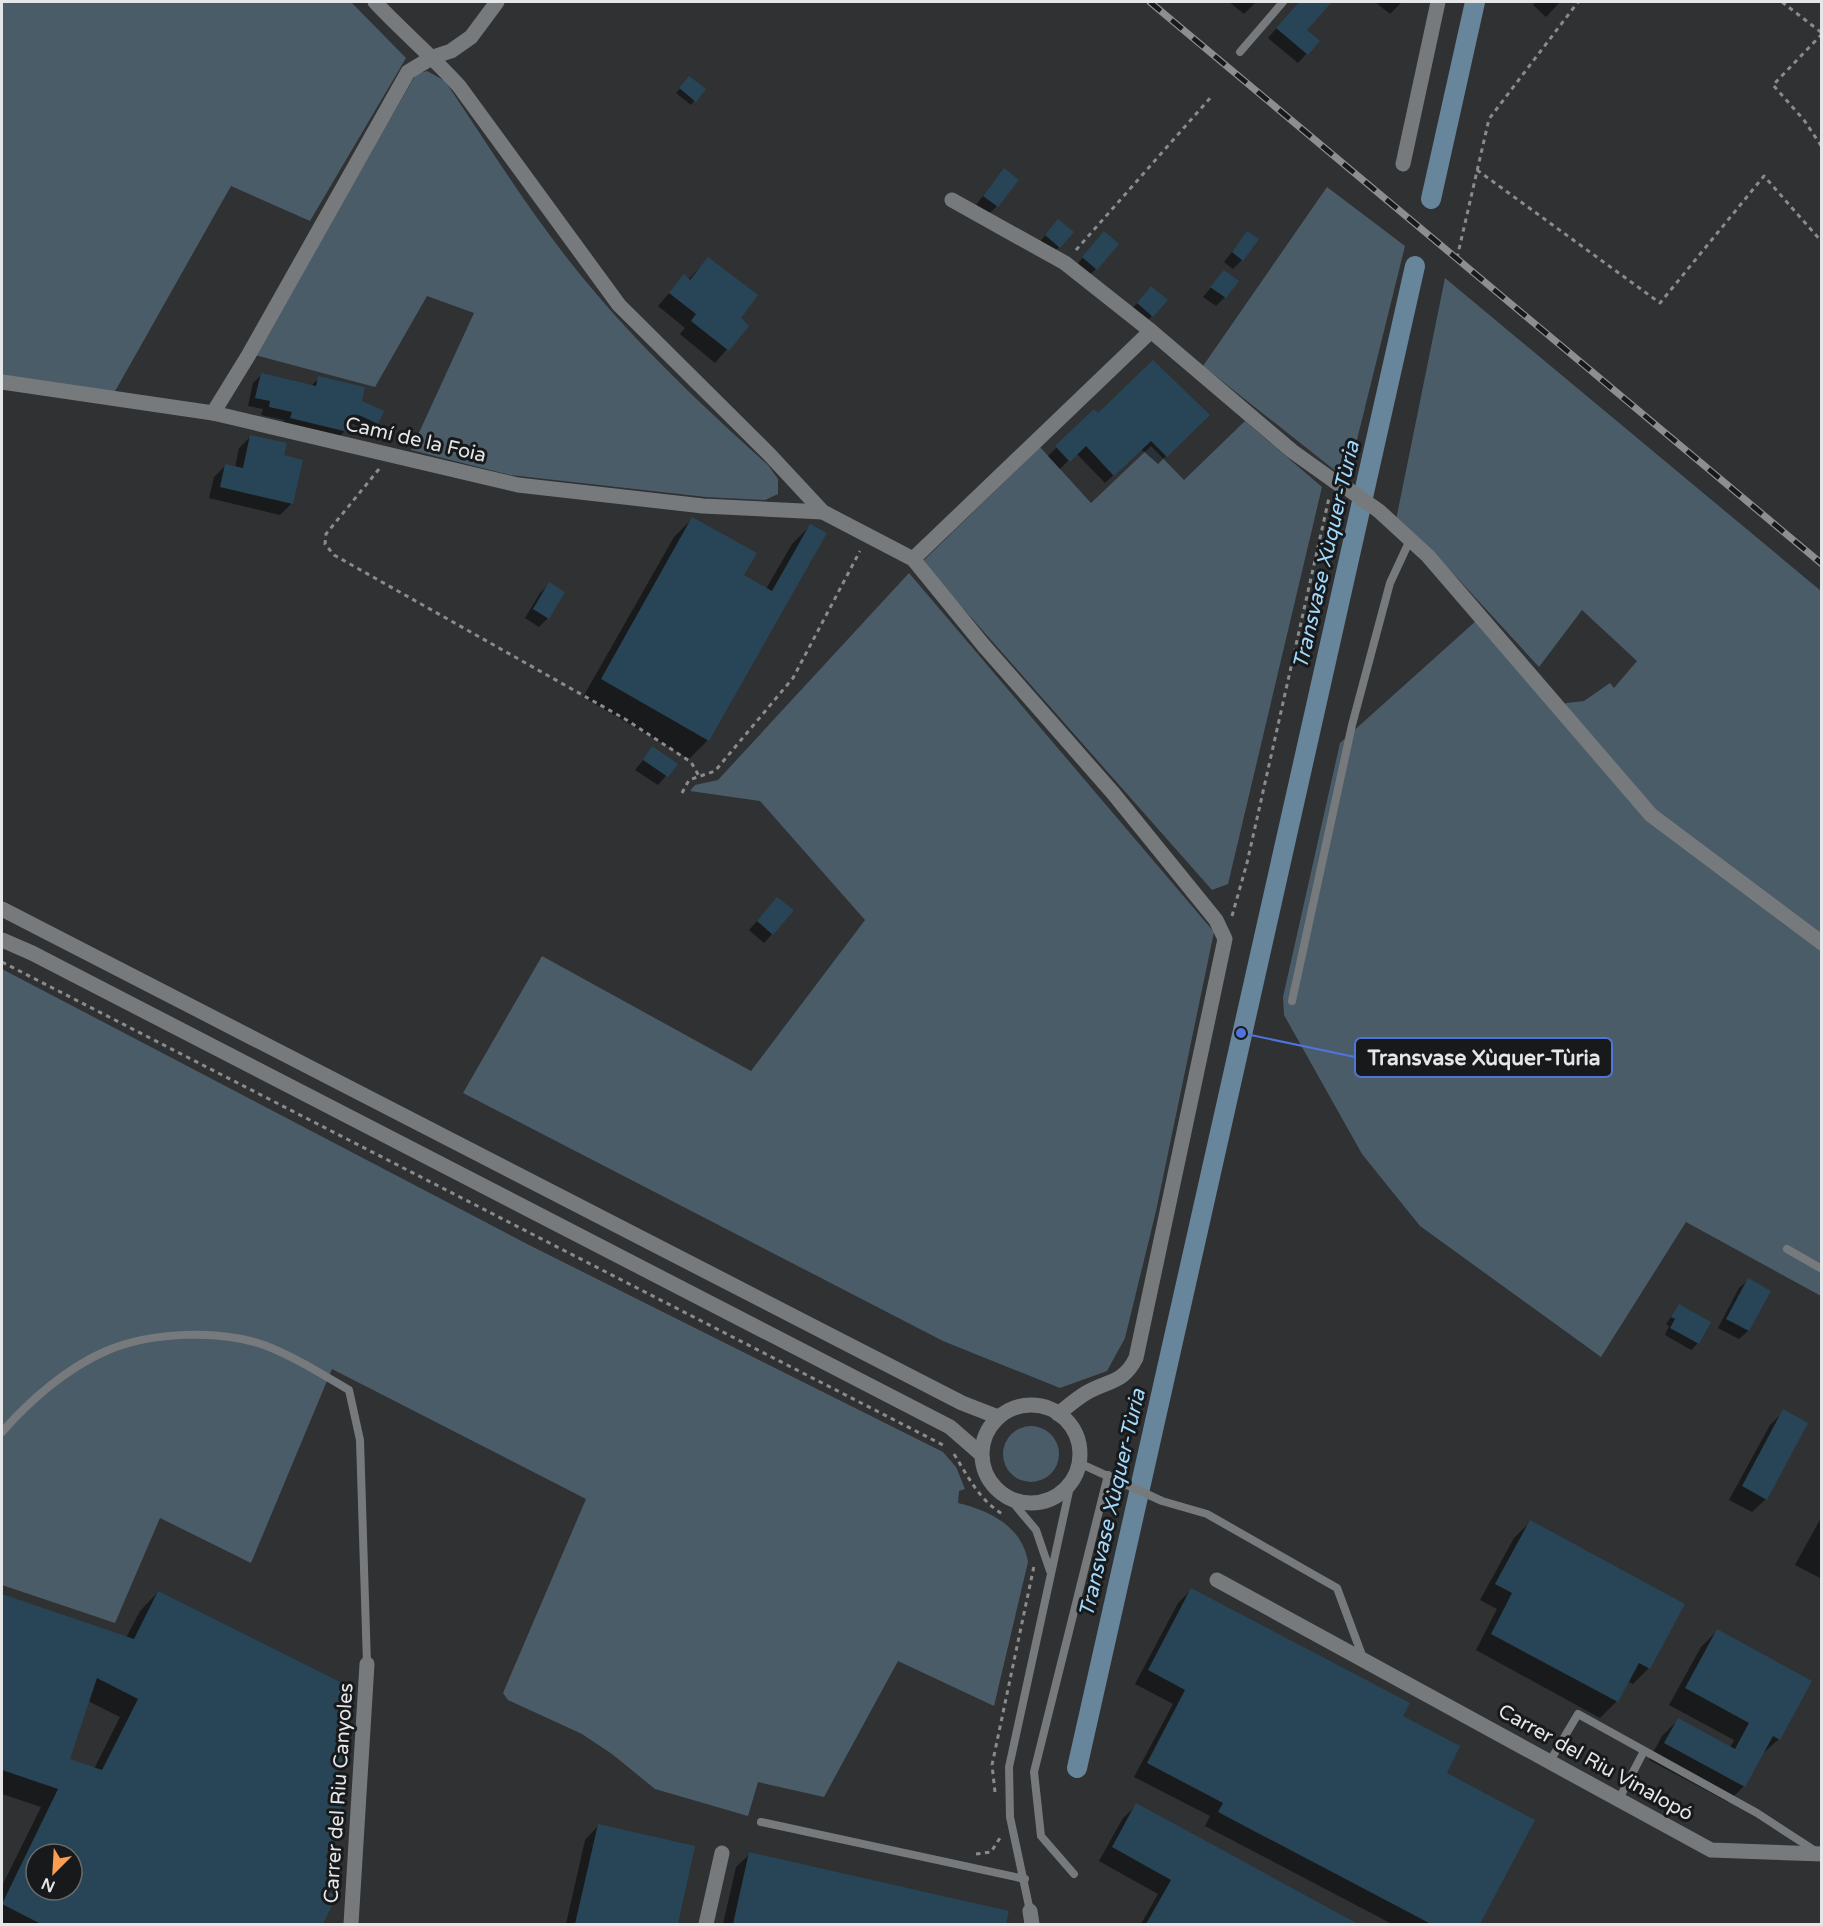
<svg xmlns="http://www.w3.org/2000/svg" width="1823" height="1926" viewBox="0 0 1823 1926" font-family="'Varela Round',sans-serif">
  <rect width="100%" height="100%" fill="#2f3133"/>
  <g fill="#4b5c69">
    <polygon points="2,2 351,2 406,58 310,221 231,186 114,393 2,377"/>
    <path d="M 427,71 L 445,81 C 485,140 523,202 567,258 C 627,335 696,400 768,465 L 778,479 L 778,494 L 765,500 L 706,497 L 510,475 L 411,450 L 474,313 L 427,296 L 375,387 L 255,355 L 416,74 Z"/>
    <polygon points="1327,187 1405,246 1347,480 1203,366"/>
    <polygon points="1445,278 1821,591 1821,1296 1686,1222 1601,1357 1420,1226 1362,1154 1284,1015 1283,997 1340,743 1477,620 1558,711 1566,703 1584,701 1610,683 1614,688 1637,661 1582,610 1539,667 1439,558 1396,520"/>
    <polygon points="1245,421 1322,487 1228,884 1212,890 922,562 1040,447 1091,503 1151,446 1184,480"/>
    <polygon points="909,573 1214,932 1156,1211 1125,1338 1107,1371 1060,1388 943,1341 463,1093 542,956 751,1071 865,920 760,801 690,791 695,785 718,780"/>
    <path d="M 2,969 L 527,1244 L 943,1452 L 956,1467 L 965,1489 L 959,1491 L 958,1503 C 990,1511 1022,1526 1028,1562 L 994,1706 L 898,1661 L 824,1797 L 758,1782 L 748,1816 L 655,1789 L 612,1754 L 582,1734 L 508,1700 L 503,1693 L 586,1499 L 332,1369 L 251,1563 L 160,1518 L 115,1623 L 2,1585 Z"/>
    <circle cx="1031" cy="1454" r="28"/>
  </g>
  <g fill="#0007" fill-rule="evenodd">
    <polygon points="1229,2 1256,2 1244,14"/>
    <polygon points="1299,2 1330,2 1305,31 1318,41 1298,63 1268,38"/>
    <polygon points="1375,2 1402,2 1390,14"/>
    <polygon points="1535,2 1560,2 1546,17 1533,5"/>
    <polygon points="686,82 694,101 691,105 676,93"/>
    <polygon points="996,179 997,206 988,215 976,205"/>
    <polygon points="1050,230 1059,247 1051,256 1037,245"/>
    <polygon points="1247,233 1242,260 1233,269 1224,262"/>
    <polygon points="1096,242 1096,269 1087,277 1075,267"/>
    <polygon points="708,259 739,319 747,326 715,363 680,334 685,328 658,306 684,276 688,280"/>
    <polygon points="1224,272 1225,297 1216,306 1203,297"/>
    <polygon points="1151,288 1152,316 1144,324 1129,312"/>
    <polygon points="261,375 311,386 319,378 360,402 377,423 369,431 351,423 338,439 283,426 284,420 261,415 263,409 248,406 253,383"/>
    <polygon points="1094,411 1098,415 1208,415 1158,464 1141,449 1105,483 1076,453 1060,469 1048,456"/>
    <polygon points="251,436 283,456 292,503 280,515 209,498 214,477 225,466 235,468 239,448"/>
    <polygon points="693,518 742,576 766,589 792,544 810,526 825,534 708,740 689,759 583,697 674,537"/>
    <polygon points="549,584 548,618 539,627 525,618 540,593"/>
    <polygon points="653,748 676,764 658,785 635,770"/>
    <polygon points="777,899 772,934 764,943 749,930"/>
    <polygon points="1748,1280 1769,1291 1748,1331 1739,1339 1718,1328 1739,1288"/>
    <polygon points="1679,1306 1698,1343 1691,1350 1665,1335 1669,1326 1666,1324"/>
    <polygon points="1784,1411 1766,1499 1752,1512 1729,1500 1770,1425"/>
    <polygon points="1822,1516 1822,1579 1795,1565"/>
    <polygon points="1530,1522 1649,1668 1633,1684 1627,1681 1616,1702 1600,1718 1476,1650 1497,1609 1480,1600 1514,1538"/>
    <polygon points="1191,1590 1401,1717 1444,1773 1533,1820 1478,1924 1392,1924 1205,1826 1210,1816 1134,1777 1173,1704 1135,1684 1178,1603"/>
    <path d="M 158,1592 L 336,1711 L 337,1743 L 329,1784 L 334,1819 L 323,1858 L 324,1924 L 2,1924 L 2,1886 L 41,1807 L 2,1794 L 2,1596 L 126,1638 L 140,1611 ZM 88,1701 L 120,1717 L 94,1769 L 68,1760 ZM 36,1854 L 72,1854 L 72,1890 L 36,1890 Z"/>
    <polygon points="1717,1631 1779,1739 1761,1755 1744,1786 1728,1802 1649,1760 1662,1736 1678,1720 1730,1748 1734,1740 1669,1705 1701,1647"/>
    <polygon points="1137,1805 1355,1924 1141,1924 1158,1894 1099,1861 1123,1818"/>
    <polygon points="598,1826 693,1847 676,1924 566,1924 585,1840"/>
    <polygon points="750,1854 1007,1913 1004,1924 723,1924 736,1867"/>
  </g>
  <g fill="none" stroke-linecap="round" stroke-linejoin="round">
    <g stroke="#67859b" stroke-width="20">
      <polyline points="1431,199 1475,2"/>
      <polyline points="1077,1768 1415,266"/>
    </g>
  </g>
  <g fill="#284557" fill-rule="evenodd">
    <polygon points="1299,2 1332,2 1307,30 1320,41 1308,55 1276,28"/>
    <polygon points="689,76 706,89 696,102 679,88"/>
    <polygon points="1004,168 1019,180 998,207 983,196"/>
    <polygon points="1058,219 1074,232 1060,248 1045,235"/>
    <polygon points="1104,231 1119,244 1097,270 1082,257"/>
    <polygon points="1247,231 1259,239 1243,261 1232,252"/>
    <polygon points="708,257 758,295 741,318 749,326 729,351 691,321 696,314 669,293 684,274 690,280"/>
    <polygon points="1224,270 1239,281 1226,298 1210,287"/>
    <polygon points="1151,286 1168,300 1153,317 1137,303"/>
    <polygon points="1153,360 1210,415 1167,457 1151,441 1114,476 1086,446 1070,462 1055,446 1094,409 1098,413"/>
    <polygon points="261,373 316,386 318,376 365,387 362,401 384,411 378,424 359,415 358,418 351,416 348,432 290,418 292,412 269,407 270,401 255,398"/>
    <polygon points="250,435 287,443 284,455 303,460 293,504 220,487 225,464 243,468"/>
    <polygon points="692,517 757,553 744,575 772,591 810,524 827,533 709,741 601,679"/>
    <polygon points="549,582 565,592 549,619 533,609"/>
    <polygon points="652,746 678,764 668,777 643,760"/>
    <polygon points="777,897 794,910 773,935 757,921"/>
    <polygon points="1748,1278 1771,1291 1749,1331 1726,1319"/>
    <polygon points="1679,1304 1711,1322 1699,1344 1670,1328 1675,1319 1671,1317"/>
    <polygon points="1783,1409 1808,1423 1767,1500 1742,1486"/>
    <polygon points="1530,1520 1685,1604 1650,1669 1639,1663 1618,1702 1491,1634 1512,1593 1495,1584"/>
    <polygon points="1191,1588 1410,1703 1403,1716 1460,1746 1447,1773 1535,1820 1480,1924 1431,1924 1218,1812 1223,1803 1147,1763 1185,1690 1148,1670"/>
    <path d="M 158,1591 L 350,1687 L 338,1710 L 352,1717 L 339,1742 L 350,1747 L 332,1784 L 346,1791 L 341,1801 L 344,1803 L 336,1818 L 343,1821 L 325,1857 L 337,1863 L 324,1890 L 337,1896 L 323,1924 L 41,1924 L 2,1904 L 58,1789 L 2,1770 L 2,1594 L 134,1639 ZM 97,1678 L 138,1699 L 102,1770 L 70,1759 ZM 36,1854 L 72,1854 L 72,1890 L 36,1890 Z"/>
    <polygon points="1717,1629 1812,1681 1780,1740 1773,1736 1745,1787 1664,1743 1678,1718 1735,1749 1749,1723 1685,1688"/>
    <polygon points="1136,1803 1195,1835 1358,1924 1146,1924 1171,1880 1112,1847"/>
    <polygon points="598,1824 695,1846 678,1924 575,1924"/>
    <polygon points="749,1852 1009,1911 1006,1924 733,1924"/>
  </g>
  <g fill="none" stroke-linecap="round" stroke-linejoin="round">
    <g stroke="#898b8c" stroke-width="3" stroke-dasharray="4.5 4.5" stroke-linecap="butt">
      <polyline points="1782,2 1822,33"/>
      <polyline points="1822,34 1773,85 1804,120 1822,147"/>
      <polyline points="1477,170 1660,303 1764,176 1822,242"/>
      <polyline points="1076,250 1211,97"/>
      <polyline points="1457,258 1489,119 1578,2"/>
      <polyline points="379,469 326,534 325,544 334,555 625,719 691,762 699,776"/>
      <polyline points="682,793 689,780 715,771 793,678 860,551"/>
      <polyline points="1232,916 1247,863 1329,498"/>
      <polyline points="2,962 945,1446"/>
      <path d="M 954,1454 C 969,1478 979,1500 1004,1515"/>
      <polyline points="995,1792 992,1765 1034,1566"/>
      <polyline points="976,1854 991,1852 1000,1838"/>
    </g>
    <g stroke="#777a7c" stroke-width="8">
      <polyline points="1240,52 1283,2"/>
      <polyline points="1292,1001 1352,725 1390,583 1410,540"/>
      <polyline points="1787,1249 1822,1269"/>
      <path d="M 2,1432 C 30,1400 67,1368 106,1351 C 150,1332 219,1329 264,1345 C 293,1356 322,1374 349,1390 L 360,1440 L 367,1664"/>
      <polyline points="1079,1463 1162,1501 1207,1514 1337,1588 1363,1658"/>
      <polyline points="1009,1498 1036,1530 1050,1571"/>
      <polyline points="1550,1761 1578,1714 1757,1813 1817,1852"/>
      <polyline points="1619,1799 1644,1751"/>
      <polyline points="761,1822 1025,1879"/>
      <polyline points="1074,1874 1041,1836 1034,1772 1108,1475"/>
      <polyline points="1030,1911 1010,1817 1009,1767 1071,1482"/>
    </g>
    <g stroke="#777a7c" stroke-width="15">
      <path d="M 375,2 C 402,31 432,56 459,86 L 619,305 L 769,454 L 823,512 L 913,559 L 984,646 L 1113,793 L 1216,920 L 1225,939 L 1136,1358 C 1123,1384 1108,1380 1086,1393 C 1076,1399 1067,1407 1058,1414"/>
      <polyline points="1403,164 1438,2"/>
      <polyline points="952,200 1065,263 1151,331"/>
      <polyline points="2,382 213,413 518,485 703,506 823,512"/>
      <polyline points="213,413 248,356 408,72 433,57 451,51 471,37 497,2"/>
      <polyline points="1348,489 1379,511 1428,556 1651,815 1822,943"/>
      <polyline points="913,559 1151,331 1292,451 1341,486"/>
      <polyline points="2,909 962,1403 998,1417"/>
      <polyline points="2,940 32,953 950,1427 981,1454"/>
      <circle cx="1031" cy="1454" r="49"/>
      <polyline points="1217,1580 1711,1850 1822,1854"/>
      <polyline points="1030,1911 1032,1924"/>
      <polyline points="351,1924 367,1664"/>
      <polyline points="706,1924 722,1853"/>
    </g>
    <defs>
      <polyline id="rail" points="1150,2 1822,564"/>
    </defs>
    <use href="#rail" stroke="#8c8e8f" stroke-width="7"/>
    <use href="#rail" stroke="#18191a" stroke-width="4.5" stroke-dasharray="14" stroke-linecap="butt"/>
  </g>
  <g text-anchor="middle" stroke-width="6" stroke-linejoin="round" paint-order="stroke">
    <g font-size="20" fill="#e4e6e7" stroke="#18191a">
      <text transform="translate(416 439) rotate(13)" y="7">Camí de la Foia</text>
      <text transform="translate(1596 1762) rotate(29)" y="7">Carrer del Riu Vinalopó</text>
      <text transform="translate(338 1793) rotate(-86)" y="7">Carrer del Riu Canyoles</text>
    </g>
    <g font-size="21" font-style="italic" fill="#a1d8fe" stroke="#18191a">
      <text transform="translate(1326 555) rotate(-77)" y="7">Transvase Xùquer-Tùria</text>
      <text transform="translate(1112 1503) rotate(-77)" y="7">Transvase Xùquer-Tùria</text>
    </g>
  </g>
  <path fill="none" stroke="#4f74dc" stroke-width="2" d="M1241 1033L1355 1057"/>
  <circle fill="#4f74dc" stroke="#18191a" stroke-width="2" cx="1241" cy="1033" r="6"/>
  <rect fill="#18191a" stroke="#4f74dc" stroke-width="2" x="1355" y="1038" width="257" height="39" rx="6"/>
  <g font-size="21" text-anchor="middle" font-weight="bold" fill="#e4e6e7">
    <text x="1484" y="1065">Transvase Xùquer-Tùria</text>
  </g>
  <rect width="1823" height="1926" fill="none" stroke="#e4e6e7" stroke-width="6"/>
  <g transform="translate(54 1872) rotate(204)"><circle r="28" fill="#18191a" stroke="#6a6b6c" stroke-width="1.5"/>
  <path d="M0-4.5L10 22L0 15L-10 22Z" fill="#fb9e50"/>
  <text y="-9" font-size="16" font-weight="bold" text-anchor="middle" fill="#e4e6e7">N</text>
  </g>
</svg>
